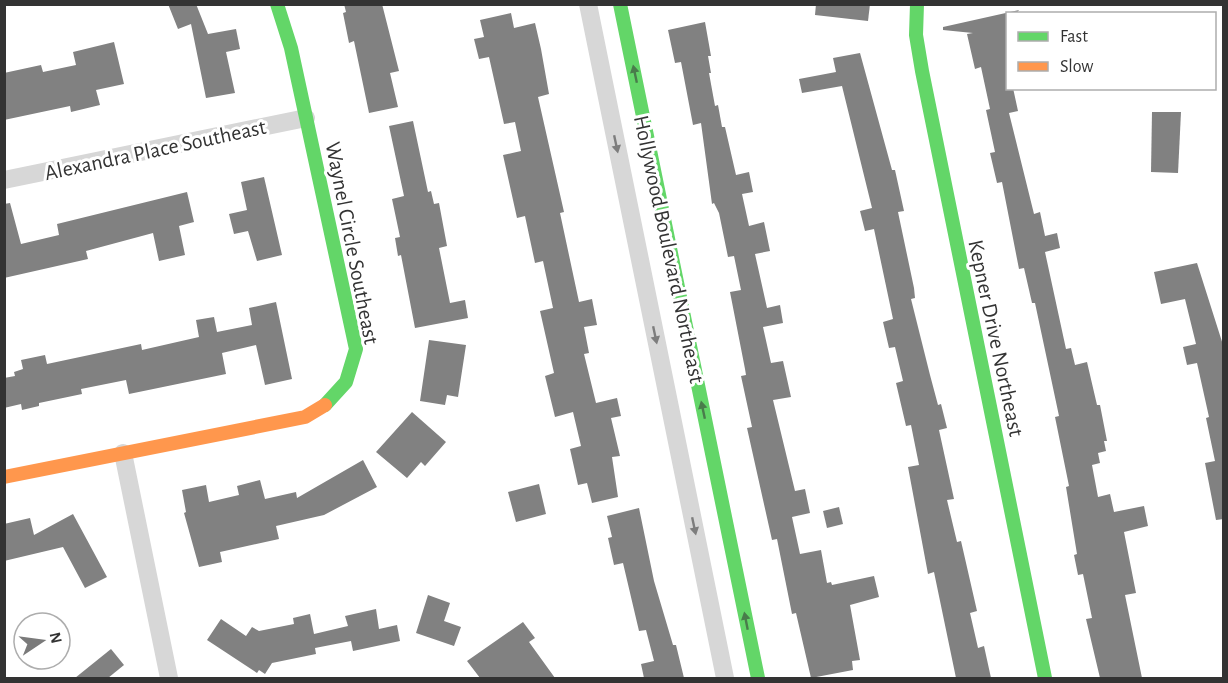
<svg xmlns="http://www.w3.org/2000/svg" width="1228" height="683" viewBox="0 0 1228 683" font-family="'Alegreya Sans',sans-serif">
  <rect width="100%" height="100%" fill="#fff"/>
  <g fill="#818181">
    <polygon points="168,4 196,4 208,34 236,29 240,49 226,52 235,93 206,98 191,24 178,29"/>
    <polygon points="344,4 382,4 399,71 390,73 398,107 369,113 354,41 349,43 343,13 346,12"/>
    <polygon points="816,4 870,4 868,21 815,15"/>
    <polygon points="1019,10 1016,14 1008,14 1008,88 1013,88 1018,111 1009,113 1034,214 1040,212 1045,236 1057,233 1060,248 1045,252 1066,349 1071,348 1075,365 1087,362 1097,405 1100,405 1107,441 1104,441 1106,451 1098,453 1100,463 1092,465 1098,497 1110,494 1114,512 1144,506 1148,526 1124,532 1136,593 1125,595 1142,678 1100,678 1086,619 1092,618 1083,574 1078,575 1074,555 1077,554 1066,487 1069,486 1055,417 1059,416 1035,303 1032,303 1024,268 1019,269 1002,182 997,183 990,153 995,152 986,110 990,109 981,67 975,69 967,34 973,33 943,30 943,27"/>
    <polygon points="511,13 514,28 535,23 541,49 549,94 538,97 564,212 560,213 579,302 592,299 597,325 584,327 589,353 584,354 596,403 617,398 621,416 611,418 620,456 612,457 618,497 592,503 587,483 578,485 570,449 581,446 573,412 555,417 545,376 554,373 540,311 553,308 543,261 535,263 525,216 517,218 503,155 521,151 515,122 504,124 489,57 479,59 474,39 484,37 480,20"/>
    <polygon points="705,22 711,56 708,56 711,73 709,73 715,106 718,105 722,127 725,127 736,175 749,172 753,192 742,194 749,226 764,222 770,251 755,254 767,308 780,305 783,323 763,327 771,363 783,361 791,397 773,400 795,491 805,489 810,513 792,517 800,554 821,550 827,583 831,582 832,585 874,576 879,597 850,605 860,660 852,661 853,670 811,678 796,613 792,614 777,539 772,540 747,428 752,427 741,376 746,375 745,369 730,292 741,290 734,256 728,257 719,213 714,203 712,204 701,123 693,125 681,62 675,63 668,30"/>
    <polygon points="114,42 124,84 96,90 100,105 71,112 70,106 4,120 4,73 41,65 43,72 76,65 73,52"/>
    <polygon points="860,53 892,170 895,170 904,211 898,212 914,288 915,298 911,299 930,375 938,405 941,404 947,428 939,430 954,499 947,500 957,542 961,541 977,611 970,613 978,648 984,646 991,678 956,678 934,572 928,574 908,467 919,465 911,425 906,426 896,383 903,381 895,347 889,348 883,322 893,319 874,229 865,231 860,211 872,208 842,86 802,93 799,79 836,72 833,58"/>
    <polygon points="1152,112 1181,112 1178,173 1151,172"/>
    <polygon points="413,121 428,192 431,191 434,204 439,203 447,246 439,248 450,303 465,300 468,318 415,328 401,255 398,256 395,238 400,237 392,199 404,196 389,126"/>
    <polygon points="264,177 282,255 257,261 248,231 234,234 229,214 247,210 241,182"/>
    <polygon points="187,192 194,222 179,226 185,255 159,261 153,233 86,251 88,259 4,278 4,204 10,203 21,244 59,235 57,224"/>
    <polygon points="1197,263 1224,348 1224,519 1216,520 1205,463 1215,461 1206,418 1209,417 1197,363 1187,365 1183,347 1196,344 1185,299 1161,304 1154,272"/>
    <polygon points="276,302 292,379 265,385 256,345 222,353 226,374 129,394 126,380 81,389 82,394 39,403 39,406 22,410 21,404 4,408 4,378 15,376 14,372 23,369 21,360 45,355 47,364 141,344 142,350 199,337 196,320 214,317 217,332 252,325 249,308"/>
    <polygon points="429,340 466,345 458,397 447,395 445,405 420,401"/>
    <polygon points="412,412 446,442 425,466 421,462 407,478 376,452"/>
    <polygon points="363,460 377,487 324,515 276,526 279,539 220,552 222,562 199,567 184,513 186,512 182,490 206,485 209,502 239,495 237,486 260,480 265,499 296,492 297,498"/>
    <polygon points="539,484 546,514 516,522 508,492"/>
    <polygon points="839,507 843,524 827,528 823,511"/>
    <polygon points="639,508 654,581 673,645 676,645 684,678 644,678 641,664 654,661 646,630 639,631 623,563 614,565 608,538 612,537 607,516"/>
    <polygon points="73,514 107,577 85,588 63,547 4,561 4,524 30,518 34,535"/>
    <polygon points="428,595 450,603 444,621 461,627 454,646 416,633"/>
    <polygon points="376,609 379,629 397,625 400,641 353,651 351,641 315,648 316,654 272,663 265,674 259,670 257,673 207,640 221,619 246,636 252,627 259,631 294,624 293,618 310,614 314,634 348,626 345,616"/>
    <polygon points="523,622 535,638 529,642 555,678 480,678 467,661"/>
    <polygon points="111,649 124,665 108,678 75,678"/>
  </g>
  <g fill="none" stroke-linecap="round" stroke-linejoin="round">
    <g stroke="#d7d7d7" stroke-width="18">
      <polyline points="588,4 725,678"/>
      <polyline points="4,180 306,118"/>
      <polyline points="123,453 169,678"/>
    </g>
    <g stroke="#63d668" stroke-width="14">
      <polyline points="277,4 291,48 356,349 346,382 325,405"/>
      <polyline points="620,4 758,678"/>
      <polyline points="917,4 916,35 922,71 1045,678"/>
    </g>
    <polyline stroke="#ff974d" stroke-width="14" points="4,477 305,417 325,405"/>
  </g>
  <defs><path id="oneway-solid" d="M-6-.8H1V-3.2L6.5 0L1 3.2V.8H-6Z" transform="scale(1.5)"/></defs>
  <g fill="#497c4b">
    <use href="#oneway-solid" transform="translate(635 74) rotate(-102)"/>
    <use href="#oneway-solid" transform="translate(703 410) rotate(-102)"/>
    <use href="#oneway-solid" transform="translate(746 621) rotate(-101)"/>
  </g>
  <g fill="#7d7d7d">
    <use href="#oneway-solid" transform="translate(616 144) rotate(78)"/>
    <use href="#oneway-solid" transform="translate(655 335) rotate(78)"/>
    <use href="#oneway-solid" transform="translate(694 526) rotate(78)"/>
  </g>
  <g text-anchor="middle" stroke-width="6" stroke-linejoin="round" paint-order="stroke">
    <g font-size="22" fill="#333" stroke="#fff">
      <text transform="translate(155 149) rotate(-12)" y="8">Alexandra Place Southeast</text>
      <text transform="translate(353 243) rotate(79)" y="8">Waynel Circle Southeast</text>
      <text transform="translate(670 249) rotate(78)" y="8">Hollywood Boulevard Northeast</text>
      <text transform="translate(997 338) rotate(78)" y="8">Kepner Drive Northeast</text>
    </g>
  </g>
  <rect width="1228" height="683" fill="none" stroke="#333333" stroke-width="12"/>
  <rect x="1006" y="12" width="210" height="78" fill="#ffffff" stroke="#adadad" stroke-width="1.5"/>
  <rect x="1018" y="32" width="30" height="9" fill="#63d668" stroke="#adadad" stroke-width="1.5"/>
  <text x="1060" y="42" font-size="18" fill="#333333">Fast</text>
  <rect x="1018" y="62" width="30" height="9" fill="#ff974d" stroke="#adadad" stroke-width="1.5"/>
  <text x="1060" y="72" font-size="18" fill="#333333">Slow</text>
  <g transform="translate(42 641) rotate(77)"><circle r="28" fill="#ffffff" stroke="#adadad" stroke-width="1.5"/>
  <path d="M0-4.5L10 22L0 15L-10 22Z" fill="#7a7a7a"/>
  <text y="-9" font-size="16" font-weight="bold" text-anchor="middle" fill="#333333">N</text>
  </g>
</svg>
